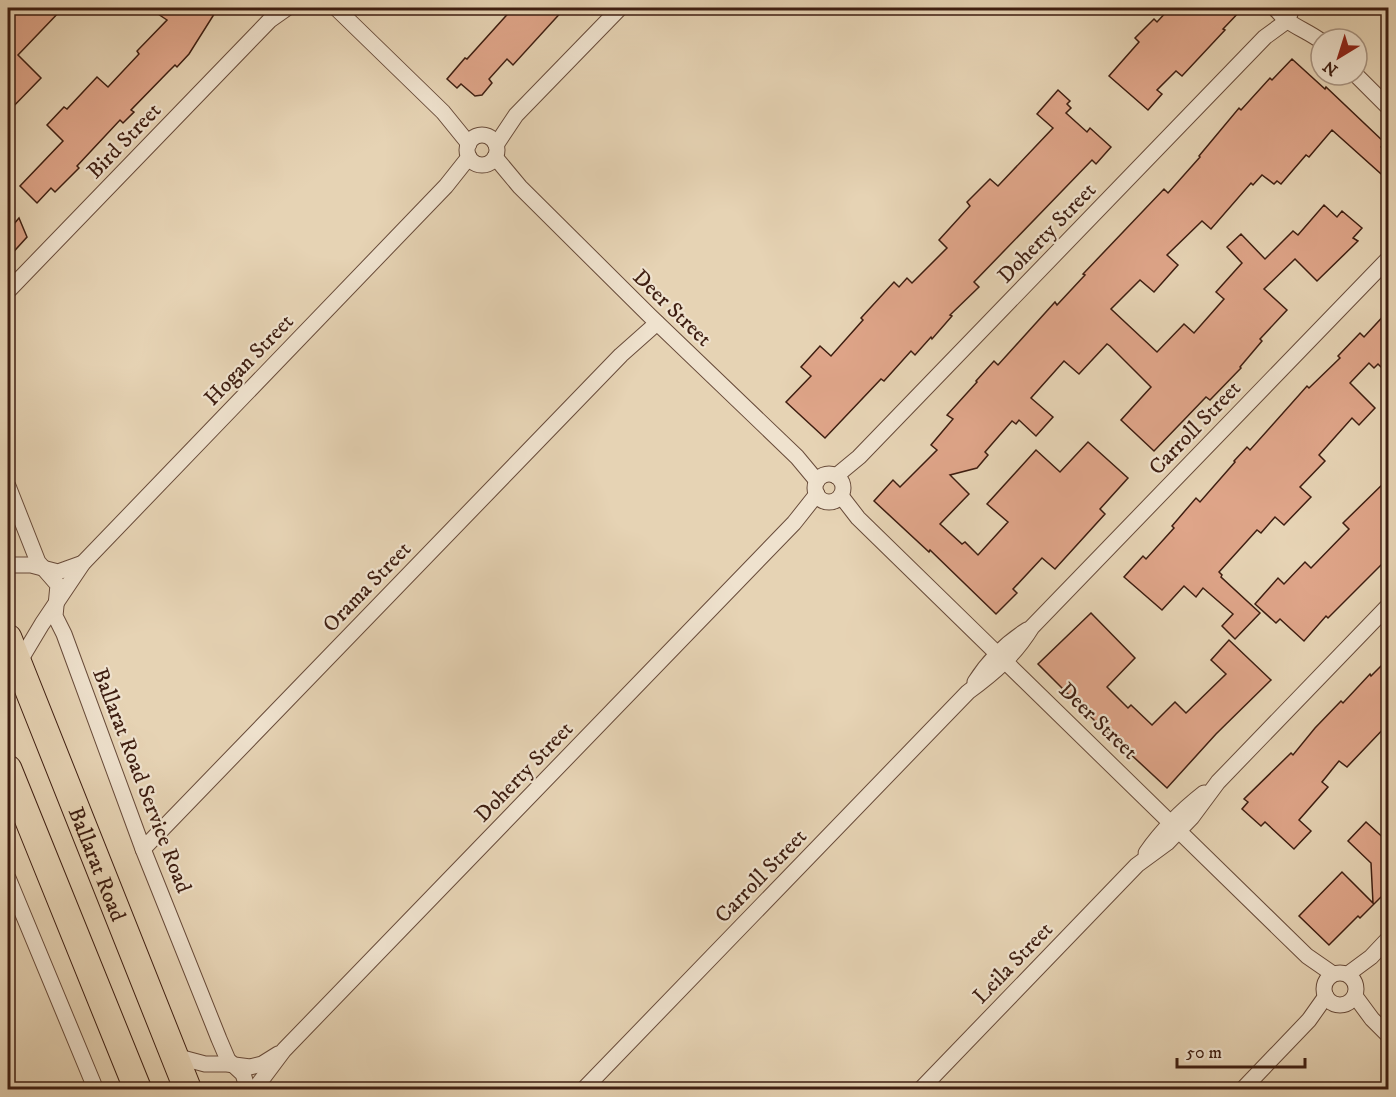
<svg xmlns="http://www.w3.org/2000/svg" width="1396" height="1097" viewBox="0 0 1396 1097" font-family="'IM FELL DW Pica',serif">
  <rect width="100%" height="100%" fill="#e6d3b4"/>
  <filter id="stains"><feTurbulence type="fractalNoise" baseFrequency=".00333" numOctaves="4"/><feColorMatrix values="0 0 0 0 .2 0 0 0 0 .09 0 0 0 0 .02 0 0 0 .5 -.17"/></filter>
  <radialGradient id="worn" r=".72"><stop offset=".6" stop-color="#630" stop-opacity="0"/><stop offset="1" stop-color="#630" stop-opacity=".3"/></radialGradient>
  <g fill="#dfa589" stroke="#3e1e11" stroke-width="1.5">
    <polygon points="8,8 63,8 18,55 41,78 8,112"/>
    <polygon points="149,8 218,8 189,54 177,67 175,65 168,72 131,110 134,112 123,123 120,120 77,166 79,168 55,192 51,188 37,203 20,186 63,141 47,125 64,107 67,109 97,77 108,87 139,54 137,51 167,20"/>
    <polygon points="513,8 565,8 513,65 507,59 489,79 492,83 482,95 475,96 461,84 457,88 447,79 465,58 467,59"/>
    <polygon points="1170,8 1243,8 1223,29 1225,30 1182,76 1176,71 1157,90 1162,94 1148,110 1109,76 1139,42 1135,38 1154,19 1157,22"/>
    <polygon points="1292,59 1325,89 1326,87 1385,143 1381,147 1389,154 1389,181 1332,130 1309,157 1306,155 1281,184 1277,181 1274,184 1262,175 1253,185 1251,183 1211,229 1202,221 1167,255 1178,265 1154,292 1140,280 1111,309 1157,352 1184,324 1194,333 1224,299 1216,292 1242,263 1227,247 1241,234 1265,259 1293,231 1298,235 1324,205 1337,217 1342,211 1362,228 1353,238 1358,241 1317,281 1295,259 1264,289 1287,310 1260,339 1262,341 1240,367 1241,368 1210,400 1206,397 1154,451 1121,420 1151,387 1110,346 1107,344 1079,374 1064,361 1031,398 1053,417 1036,436 1019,420 1016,424 1012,421 985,452 988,455 977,468 950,475 969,494 940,524 962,544 965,542 978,555 1008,522 987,504 1036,450 1060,472 1088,442 1128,478 1100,509 1105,514 1055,569 1042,558 1013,589 1017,593 996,614 930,550 929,552 874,501 893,480 900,487 937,450 931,445 953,419 947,415 977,382 976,381 994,361 998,365 1055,302 1057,305 1085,275 1083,274 1164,189 1168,193 1200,157 1199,156 1239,108 1241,110 1270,78 1272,80"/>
    <polygon points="1058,90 1070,101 1067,104 1071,108 1066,113 1087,132 1090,128 1111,147 1096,164 1092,160 974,282 979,287 950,315 952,316 932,339 931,337 915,355 911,351 884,381 881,379 825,438 786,402 811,376 801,367 820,346 831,356 863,320 861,318 894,282 899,287 907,278 912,283 947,248 939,240 970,206 967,202 990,179 998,186 1053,128 1037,114"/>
    <polygon points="19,218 27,237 8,258 8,231"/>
    <polygon points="1389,310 1389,360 1381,367 1378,364 1374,368 1369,363 1350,383 1375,408 1359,425 1352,418 1319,455 1325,461 1300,487 1311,497 1284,525 1275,517 1261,533 1257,530 1219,572 1222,575 1221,577 1260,613 1235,639 1222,626 1233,614 1203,588 1196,597 1184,586 1162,610 1124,577 1143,556 1146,559 1174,528 1172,526 1196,498 1200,502 1235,462 1234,461 1247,447 1250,450 1307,386 1309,388 1340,358 1338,356 1360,333 1364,337"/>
    <polygon points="1389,478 1389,557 1328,618 1326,616 1304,641 1280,619 1276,623 1255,604 1278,578 1284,584 1305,562 1311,568 1349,529 1343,523"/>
    <polygon points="1091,613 1135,658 1107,687 1128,708 1131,705 1152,725 1175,702 1186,713 1226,674 1211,660 1229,640 1271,680 1216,734 1167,788 1098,724 1038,664"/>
    <polygon points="1389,658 1389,723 1347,767 1339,761 1322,782 1328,787 1299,820 1311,831 1294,849 1265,822 1261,826 1242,809 1248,802 1244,799 1291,753 1293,755 1315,728 1341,701 1343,703 1370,674 1371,676"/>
    <polygon points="1366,822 1389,843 1389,889 1360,918 1358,916 1329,945 1299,916 1342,872 1373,903 1371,863 1348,841"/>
  </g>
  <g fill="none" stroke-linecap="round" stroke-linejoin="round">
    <defs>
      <g id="street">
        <polyline points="336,8 443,112 469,144"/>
        <path d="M 1275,8 C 1287,25 1305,29 1321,41"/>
        <polyline points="1356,75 1388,107"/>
        <circle cx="482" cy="150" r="15"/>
        <polyline points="496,145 516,115 620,8"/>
        <polyline points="495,157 520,187 650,316 797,457 817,481"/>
        <polyline points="8,291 270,20 287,8"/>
        <circle cx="829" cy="488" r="14"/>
        <polyline points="836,476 859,457 1265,37 1287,21 1291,11"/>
        <polyline points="8,486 38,562 58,585 55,616 64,634 143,849 219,1039 228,1060 243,1074 248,1090"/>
        <polyline points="841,496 858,518 1307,956 1333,974"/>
        <polyline points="8,565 31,565 58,572 83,563"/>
        <polyline points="18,664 42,624 83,563 446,186 469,157"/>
        <path d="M 975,682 C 989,660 1005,644 1027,630"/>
        <polyline points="143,849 621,355 657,323"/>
        <path d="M 1146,853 C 1162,830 1181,811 1204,793"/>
        <polyline points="8,878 96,1090"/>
        <circle cx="1340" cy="989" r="16"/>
        <polyline points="1348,974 1371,957 1388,939"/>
        <polyline points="1355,996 1372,1019 1388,1035"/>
        <polyline points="175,1056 205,1064 227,1064 250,1067 262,1064 278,1054"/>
        <polyline points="254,1090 284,1050 794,523 817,494"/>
        <path d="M 583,1090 L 968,692 C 995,672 1014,656 1032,627 L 1388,259"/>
        <polyline points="920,1090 1137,865 1167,843 1192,817 1218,782 1388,606"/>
        <polyline points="1242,1090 1309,1020 1326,996"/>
      </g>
      <g id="highway">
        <path id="s1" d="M 8,638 L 188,1090"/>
        <polyline points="8,769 138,1090"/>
      </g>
    </defs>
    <use href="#street" stroke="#684b3a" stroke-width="17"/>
    <use href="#highway" stroke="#3e1e11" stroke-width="29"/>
    <use href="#street" stroke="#efe2ce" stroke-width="15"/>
    <use href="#highway" stroke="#e6d3b4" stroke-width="27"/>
  </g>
  <g text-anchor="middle" stroke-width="4.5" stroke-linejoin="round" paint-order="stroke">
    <g font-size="22" fill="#3e1e11" stroke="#efe2ce">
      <text transform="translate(123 140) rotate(-46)" y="8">Bird Street</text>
      <text transform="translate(1046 232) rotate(-46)" y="8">Doherty Street</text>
      <text transform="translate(673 307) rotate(44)" y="8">Deer Street</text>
      <text transform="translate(248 359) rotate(-46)" y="8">Hogan Street</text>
      <text transform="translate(1194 427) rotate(-46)" y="8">Carroll Street</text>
      <text transform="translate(366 586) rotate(-46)" y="8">Orama Street</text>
      <text transform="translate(1099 720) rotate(44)" y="8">Deer Street</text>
      <text transform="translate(523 771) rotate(-46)" y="8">Doherty Street</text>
      <text transform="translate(143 780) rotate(69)" y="8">Ballarat Road Service Road</text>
      <text dy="8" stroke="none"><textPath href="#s1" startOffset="243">Ballarat Road</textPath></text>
      <text transform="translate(760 875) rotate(-46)" y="8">Carroll Street</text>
      <text transform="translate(1012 962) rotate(-46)" y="8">Leila Street</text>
    </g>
  </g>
  <rect width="1396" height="1097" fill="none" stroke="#e6d3b4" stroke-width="30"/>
  <rect x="9" y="9" width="1378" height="1079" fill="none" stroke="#3e1e11" stroke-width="3"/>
  <rect x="15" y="15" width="1366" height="1067" fill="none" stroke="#3e1e11" stroke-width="1.5"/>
  <g transform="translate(1339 57) rotate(218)"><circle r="28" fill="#efe2ce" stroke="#a89482" stroke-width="1.5"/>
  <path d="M0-4.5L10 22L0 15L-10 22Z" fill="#8f2418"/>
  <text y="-9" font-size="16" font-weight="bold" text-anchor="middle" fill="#3e1e11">N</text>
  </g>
  <path d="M1177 1058v9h128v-9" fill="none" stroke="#3e1e11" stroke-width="3"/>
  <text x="1186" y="1058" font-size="18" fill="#3e1e11" stroke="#efe2ce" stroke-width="4.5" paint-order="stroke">50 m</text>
  <rect width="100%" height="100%" filter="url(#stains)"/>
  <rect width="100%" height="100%" fill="url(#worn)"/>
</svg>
